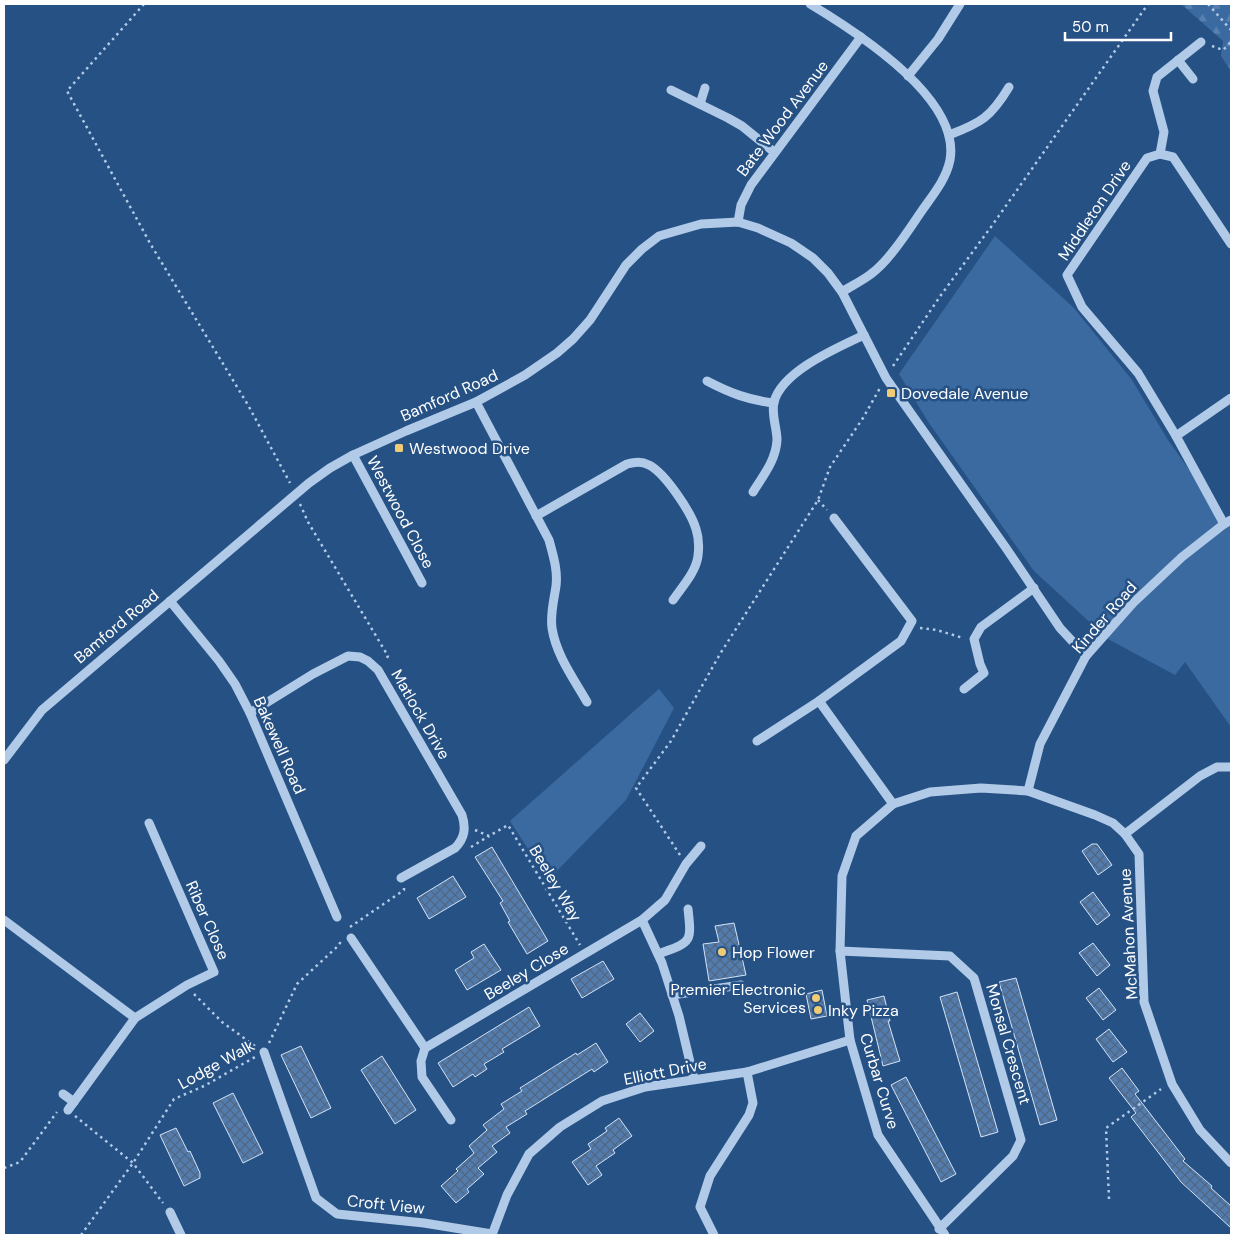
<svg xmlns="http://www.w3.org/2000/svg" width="1235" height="1239" viewBox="0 0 1235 1239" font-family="'DM Sans',sans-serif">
  <defs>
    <pattern id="forest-firs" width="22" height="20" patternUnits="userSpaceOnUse" patternTransform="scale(1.25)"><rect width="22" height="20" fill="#3b6aa1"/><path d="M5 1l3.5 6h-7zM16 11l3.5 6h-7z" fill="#5880af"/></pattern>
    <pattern id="building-cross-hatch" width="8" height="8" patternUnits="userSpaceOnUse" patternTransform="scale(1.25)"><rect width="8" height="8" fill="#537cae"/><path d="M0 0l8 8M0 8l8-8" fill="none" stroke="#506682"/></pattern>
  </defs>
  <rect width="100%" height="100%" fill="#265184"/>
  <polygon fill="url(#forest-firs)" points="1181,4 1231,4 1231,71 1221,56 1223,41"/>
  <g fill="#3b6aa1">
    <polygon points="995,236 1074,308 1132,380 1168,440 1230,527 1231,727 1185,662 1175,675 1108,639 1034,571 929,423 899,374"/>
    <polygon points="659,689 674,708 626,800 548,880 510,821"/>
  </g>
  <g fill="url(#building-cross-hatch)" stroke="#d4e4f6">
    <polygon points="1092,844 1097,844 1112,865 1098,875 1082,851"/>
    <polygon points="492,847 548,941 527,954 508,922 510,921 500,903 503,901 475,857"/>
    <polygon points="453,876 466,897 429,919 417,898"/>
    <polygon points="1093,892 1110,915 1097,925 1080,902"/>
    <polygon points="734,923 746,975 709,981 703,944 719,942 715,926"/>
    <polygon points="1093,943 1110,965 1097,976 1079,953"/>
    <polygon points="484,944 501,970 467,990 455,970 474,958 471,952"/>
    <polygon points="603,961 614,979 582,998 571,979"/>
    <polygon points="1016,978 1057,1120 1040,1125 999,982"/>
    <polygon points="1099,988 1116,1010 1103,1020 1086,998"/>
    <polygon points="822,990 827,1016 811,1019 806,994"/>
    <polygon points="957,992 998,1132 981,1137 940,997"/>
    <polygon points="884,996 890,1021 888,1021 900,1061 883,1066 867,1000"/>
    <polygon points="529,1007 540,1026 502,1049 504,1052 484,1064 487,1069 475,1077 473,1074 453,1087 438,1063"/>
    <polygon points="640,1013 654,1031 640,1042 626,1024"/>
    <polygon points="1109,1029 1127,1052 1113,1062 1096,1039"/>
    <polygon points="596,1043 608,1062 594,1072 592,1069 525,1111 527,1114 506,1127 510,1133 492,1146 497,1152 478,1168 484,1174 467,1189 469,1192 456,1203 441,1186 458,1171 456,1169 474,1153 469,1146 487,1130 483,1125 504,1109 501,1104 522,1091 520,1088 555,1066 576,1053 577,1055"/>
    <polygon points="301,1046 331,1108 311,1118 281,1055"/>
    <polygon points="382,1056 416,1110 395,1124 361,1070"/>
    <polygon points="1122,1068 1139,1091 1135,1094 1185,1159 1183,1161 1212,1186 1211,1188 1231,1206 1231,1228 1181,1182 1131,1117 1136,1113 1109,1078"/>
    <polygon points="906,1077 956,1174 941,1182 891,1085"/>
    <polygon points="233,1093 263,1153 243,1163 213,1103"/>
    <polygon points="619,1118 632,1136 613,1150 615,1153 596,1166 602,1175 588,1185 572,1162 591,1149 588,1144 607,1131 605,1128"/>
    <polygon points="176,1128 188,1152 190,1151 200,1173 200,1178 184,1186 160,1135"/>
  </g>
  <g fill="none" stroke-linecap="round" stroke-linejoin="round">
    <g stroke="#b0cae7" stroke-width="2.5" stroke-dasharray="2.5 4" stroke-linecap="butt">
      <polyline points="144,4 67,91 151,245 248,405 290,483"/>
      <polyline points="1208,4 1231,30"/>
      <polyline points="1212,46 1223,50 1231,42"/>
      <polyline points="893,366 941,295 991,227 1148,4"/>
      <polyline points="818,500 827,510"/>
      <polyline points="300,504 308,522 388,656 385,661"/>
      <polyline points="920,628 937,630 963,638"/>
      <polyline points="475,830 489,836 508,825 580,945"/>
      <polyline points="471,847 489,836"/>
      <polyline points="680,855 636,788 671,741 720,654 818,500 830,467 863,418 880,388"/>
      <polyline points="350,927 404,890 404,888"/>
      <polyline points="194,994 222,1022 255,1046"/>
      <polyline points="269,1043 297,984 339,945 341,941"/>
      <polyline points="75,1116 133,1163 163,1203"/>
      <polyline points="4,1168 20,1162 57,1112"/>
      <polyline points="1109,1199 1106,1128 1161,1089"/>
      <polyline points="81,1235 133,1163 174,1099 204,1086 255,1057"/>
    </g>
    <g stroke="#b0cae7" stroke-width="9">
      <path d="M 810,4 C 855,31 961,98 950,160 C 946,180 932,196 921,212 C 908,231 889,261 871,274 C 862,281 851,286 842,292"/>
      <polyline points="1178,60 1193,79"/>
      <polyline points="908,76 938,39 960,4"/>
      <polyline points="671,90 728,118 742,126 774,152"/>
      <polyline points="700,104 705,88"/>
      <path d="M 949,135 C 981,123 991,117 1009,87"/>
      <polyline points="1160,154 1164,132 1153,91 1157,77 1201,42"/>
      <polyline points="738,222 741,205 751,185 861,37"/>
      <path d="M 707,381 C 730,393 748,400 774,403"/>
      <path d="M 476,402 L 549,540 C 553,555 558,570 556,586 C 554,600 550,614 552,628 C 556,655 574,679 587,702"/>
      <polyline points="1176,436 1231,398"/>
      <polyline points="353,455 422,583"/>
      <path d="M 753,492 C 763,476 776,460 777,440 C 777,428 771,414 774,402 C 782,371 837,348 864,335"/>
      <path d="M 536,516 L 627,464 C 635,462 641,461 649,465 C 665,473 691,512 696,529 C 699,538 699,548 698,556 C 696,572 682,587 673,600"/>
      <polyline points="1224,524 1176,436 1138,373 1082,307 1067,275 1147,158 1160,154 1173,157 1231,244"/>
      <polyline points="170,601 219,661 235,684 250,713 337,917"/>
      <polyline points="964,689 984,673 980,664 974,639 981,627 1034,588"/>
      <polyline points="819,701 893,804"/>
      <path d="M 250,713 L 313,674 L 348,656 L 360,657 L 368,661 L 378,670 L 462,815 C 466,828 465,838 455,848 L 401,878"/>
      <polyline points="757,741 819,701 901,641 912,621 834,518"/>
      <polyline points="4,760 42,710 309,483 330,468 353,455 406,431 476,402 525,375 557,353 573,339 590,320 626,265 642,249 659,236 701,224 738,222 758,228 791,243 813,258 828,273 842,292 886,378 1006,548 1060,628 1086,656"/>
      <polyline points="1028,791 1040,744 1086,656 1133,603 1182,557 1224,524 1231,520"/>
      <polyline points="1125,834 1200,776 1217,767 1231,767"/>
      <polyline points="4,920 135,1018 187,985 214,972 149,823"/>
      <polyline points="642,920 662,963 679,1016 694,1079"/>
      <polyline points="351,938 425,1048"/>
      <polyline points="840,951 950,956 974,978 1021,1140 1013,1156 939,1229"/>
      <path d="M 658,954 C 691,942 692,944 688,909"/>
      <polyline points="672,995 741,985"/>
      <polyline points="264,1052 316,1198 337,1214 424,1223 492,1234"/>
      <polyline points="63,1094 74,1102"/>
      <polyline points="68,1110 135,1018"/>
      <polyline points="451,1120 422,1077 421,1061 425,1048 642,920 665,900 686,864 701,846"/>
      <polyline points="170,1212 181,1235"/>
      <polyline points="492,1235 507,1195 529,1154 560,1127 602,1101 645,1087 747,1072 850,1040"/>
      <polyline points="714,1235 700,1207 710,1176 749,1115 753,1103 747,1072"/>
      <polyline points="945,1235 878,1135 850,1040 840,951 842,876 856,836 893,804 930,792 981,788 1028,791 1095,815 1113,823 1125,834 1139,854 1144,1002 1172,1084 1200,1130 1231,1163"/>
    </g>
  </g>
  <g fill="#f0cb76" stroke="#265184" stroke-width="2">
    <rect x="886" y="388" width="10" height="10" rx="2.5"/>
    <rect x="394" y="443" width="10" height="10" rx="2.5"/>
    <circle cx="722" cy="952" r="5"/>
    <circle cx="816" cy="998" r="5"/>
    <circle cx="818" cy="1010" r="5"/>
  </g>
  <g text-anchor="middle" stroke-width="5" stroke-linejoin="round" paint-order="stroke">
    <g font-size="16" fill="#fff" stroke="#265184">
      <text transform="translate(782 118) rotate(-53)" y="6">Bate Wood Avenue</text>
      <text transform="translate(1094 210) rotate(-56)" y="6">Middleton Drive</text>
      <text transform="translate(449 395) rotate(-24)" y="6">Bamford Road</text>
      <text transform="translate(401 512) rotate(62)" y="6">Westwood Close</text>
      <text transform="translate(1104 617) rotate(-49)" y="6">Kinder Road</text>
      <text transform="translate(116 626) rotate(-40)" y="6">Bamford Road</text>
      <text transform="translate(421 714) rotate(60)" y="6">Matlock Drive</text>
      <text transform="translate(280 745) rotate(66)" y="6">Bakewell Road</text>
      <text transform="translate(556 883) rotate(59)" y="6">Beeley Way</text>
      <text transform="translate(208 920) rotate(66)" y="6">Riber Close</text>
      <text transform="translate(1128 934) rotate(-93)" y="6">McMahon Avenue</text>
      <text transform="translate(526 971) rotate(-31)" y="6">Beeley Close</text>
      <text transform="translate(1009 1044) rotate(74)" y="6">Monsal Crescent</text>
      <text transform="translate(216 1064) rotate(-29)" y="6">Lodge Walk</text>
      <text transform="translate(665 1071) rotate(-11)" y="6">Elliott Drive</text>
      <text transform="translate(880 1081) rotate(73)" y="6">Curbar Curve</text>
      <text transform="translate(386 1204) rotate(6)" y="6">Croft View</text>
    </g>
    <g font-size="16" fill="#fff" stroke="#265184" text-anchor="start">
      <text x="901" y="399">Dovedale Avenue</text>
      <text x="409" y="454">Westwood Drive</text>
      <text x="732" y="958">Hop Flower</text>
      <text x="806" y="995" text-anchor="end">Premier Electronic<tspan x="806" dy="18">Services</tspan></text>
      <text x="828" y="1016">Inky Pizza</text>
    </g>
  </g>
  <rect width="1235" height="1239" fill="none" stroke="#ffffff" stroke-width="10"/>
  <path d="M1065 32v8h106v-8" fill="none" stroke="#ffffff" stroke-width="2.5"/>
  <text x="1072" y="32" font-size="15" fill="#ffffff" stroke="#265184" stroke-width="4" paint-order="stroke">50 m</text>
</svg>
